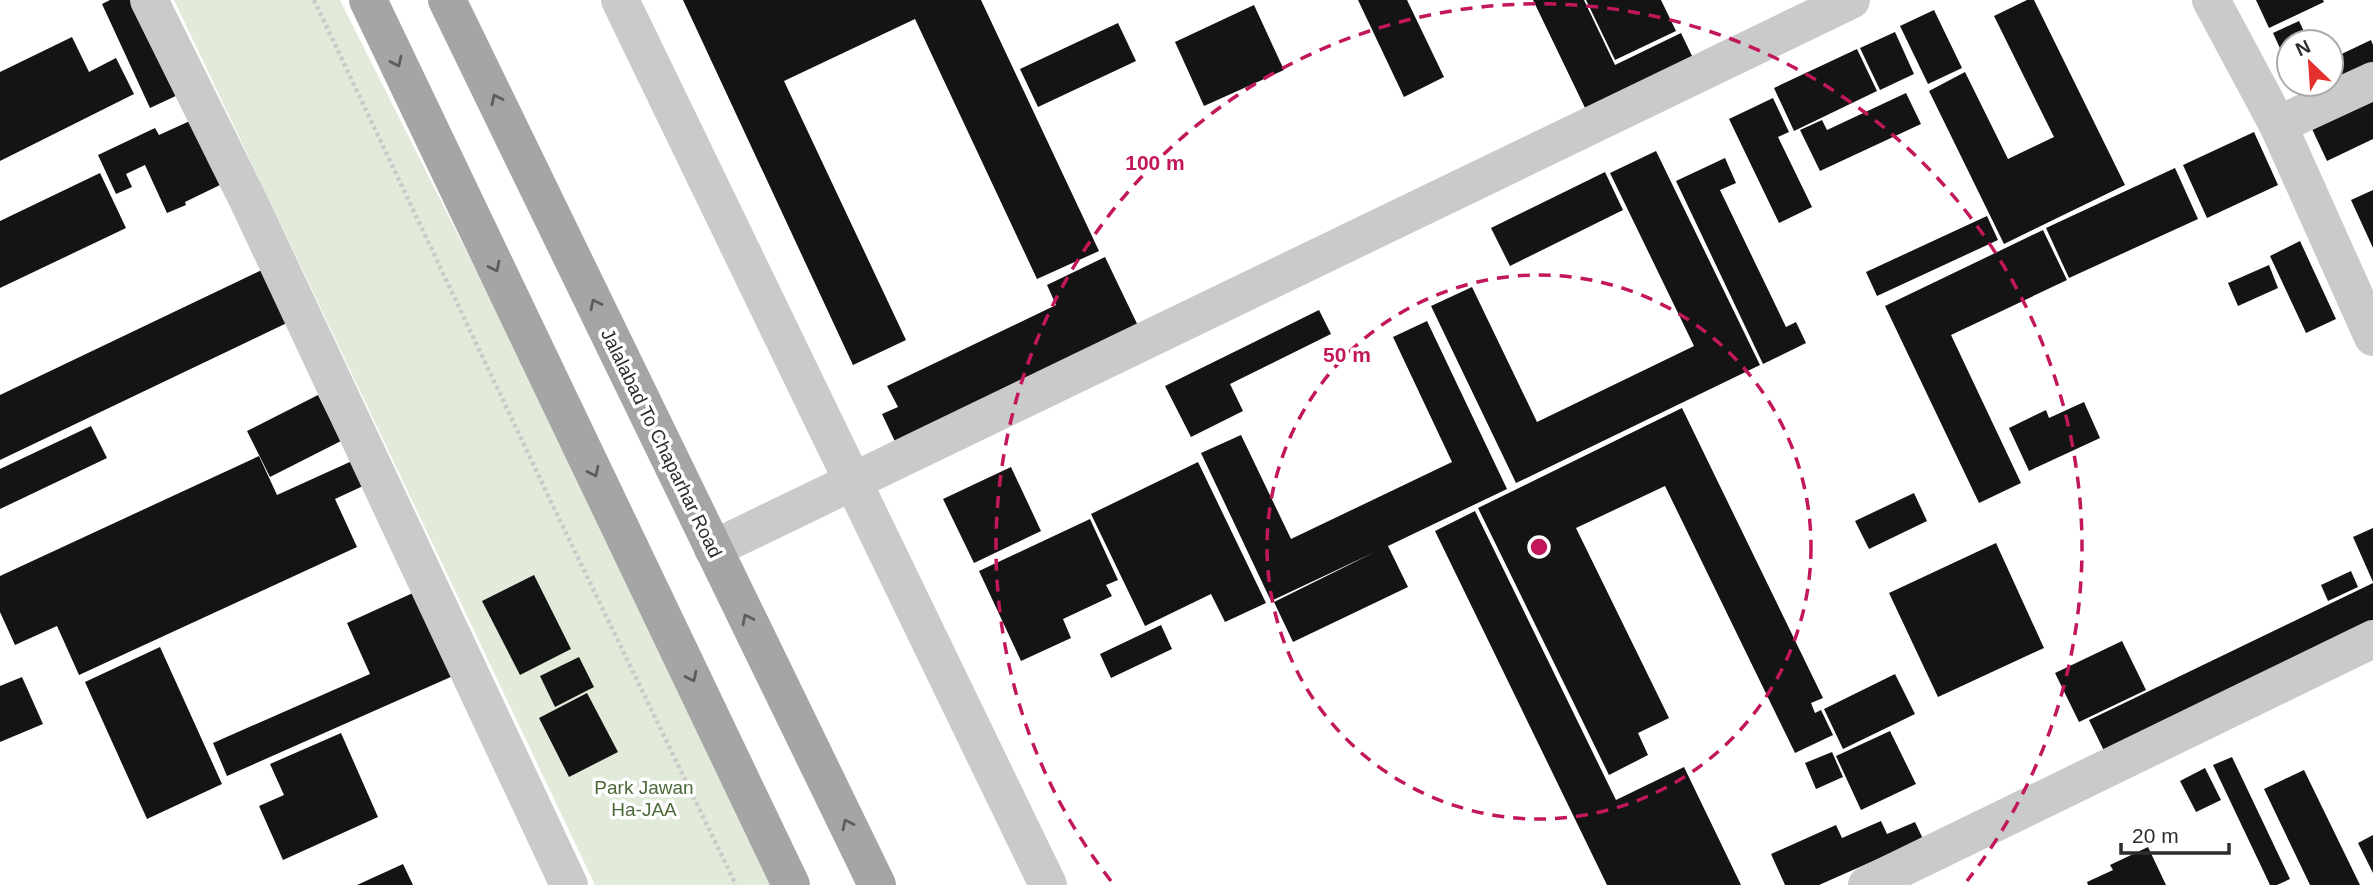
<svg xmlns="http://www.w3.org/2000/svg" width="2373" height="885" viewBox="0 0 2373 885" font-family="Helvetica,sans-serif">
  <rect width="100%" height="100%" fill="#fff"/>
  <polygon fill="#e2ebda" points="174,0 340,0 534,386 777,885 595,885"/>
  <g fill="#141414">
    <polygon points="110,0 134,0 180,94 150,108 102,4"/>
    <polygon points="683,0 981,0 1099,251 1037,279 915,19 784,81 906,340 853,365"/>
    <polygon points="1358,0 1407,0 1444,77 1404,97"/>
    <polygon points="1533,0 1584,0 1615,65 1681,33 1694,60 1587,112"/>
    <polygon points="1586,0 1661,0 1676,31 1615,60"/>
    <polygon points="2027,0 2034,0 2125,185 2004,244 1929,91 1965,72 2008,159 2054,137 1994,16"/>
    <polygon points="2256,0 2323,0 2324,2 2269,28"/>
    <polygon points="1254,5 1284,70 1204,106 1175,42"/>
    <polygon points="1934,10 1962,68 1928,84 1900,26"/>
    <polygon points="2299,21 2309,42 2289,42 2289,68 2273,33"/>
    <polygon points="1118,23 1136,61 1038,107 1020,69"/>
    <polygon points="1895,32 1914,74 1880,90 1860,48"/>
    <polygon points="72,37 89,72 116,58 134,94 0,161 0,72"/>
    <polygon points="2371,40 2373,45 2373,68 2319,94 2314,84 2331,84 2331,59"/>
    <polygon points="1857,49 1877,91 1794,131 1774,88"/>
    <polygon points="1906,93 1921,124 1820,171 1800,130 1822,120 1827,130"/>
    <polygon points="1773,98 1789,132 1778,137 1812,207 1779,223 1729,119"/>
    <polygon points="2373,100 2373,139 2327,161 2312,129"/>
    <polygon points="192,120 222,184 185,202 186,205 167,213 145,165 126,174 132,187 116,194 98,155 155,128 159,135"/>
    <polygon points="2254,132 2278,185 2207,218 2183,165"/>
    <polygon points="1656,151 1760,365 1516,483 1431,306 1472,287 1537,422 1694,346 1610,173"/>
    <polygon points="1725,158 1736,183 1720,190 1786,327 1796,322 1806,343 1763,364 1676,181"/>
    <polygon points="2175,168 2198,219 2069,278 2046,228"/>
    <polygon points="1605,172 1623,210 1510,266 1491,228"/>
    <polygon points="100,173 126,228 0,288 0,221"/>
    <polygon points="2373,190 2373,248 2351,200"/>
    <polygon points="1987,216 1998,240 1877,296 1866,272"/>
    <polygon points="2043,230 2067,280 1951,335 2021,483 1979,503 1885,306"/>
    <polygon points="2300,241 2336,319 2306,333 2270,256"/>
    <polygon points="1105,257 1141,332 898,448 882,414 898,407 887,386 1056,305 1047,285"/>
    <polygon points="2269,265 2278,288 2238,306 2228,283"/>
    <polygon points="268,267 293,320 0,460 0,395"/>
    <polygon points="1319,310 1331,334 1230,384 1243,411 1191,437 1165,386"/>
    <polygon points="1427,321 1507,489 1388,546 1408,587 1293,642 1274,602 1375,552 1271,601 1201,453 1241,435 1291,539 1452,462 1393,337"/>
    <polygon points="318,395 341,441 270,477 247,431"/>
    <polygon points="2084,402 2100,438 2029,471 2009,428 2046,410 2049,418"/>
    <polygon points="1682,408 1823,698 1811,703 1815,713 1821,710 1833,735 1795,753 1665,486 1576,528 1669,718 1638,733 1648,755 1609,775 1478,508"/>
    <polygon points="91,426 107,458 0,509 0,469"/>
    <polygon points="259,456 277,495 352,461 363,486 335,499 357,547 79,675 57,626 15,645 0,612 0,576"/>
    <polygon points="1198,462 1266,603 1225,622 1211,594 1145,626 1091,514"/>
    <polygon points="1011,467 1041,531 974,563 943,499"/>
    <polygon points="1914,493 1927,521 1869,549 1855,521"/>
    <polygon points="1475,511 1616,800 1684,767 1741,885 1607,885 1435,531"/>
    <polygon points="1090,519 1118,580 1106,585 1112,596 1063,619 1071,638 1021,661 979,571"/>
    <polygon points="2373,528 2373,582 2353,537"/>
    <polygon points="1996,543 2044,648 1938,697 1889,593"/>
    <polygon points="2351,571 2358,587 2328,601 2321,585"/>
    <polygon points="534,575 571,649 520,675 482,601"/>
    <polygon points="2373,583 2373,629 2107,757 2089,720"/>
    <polygon points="415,592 453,676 227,776 213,743 370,674 347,623"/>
    <polygon points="1161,625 1172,649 1111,678 1100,654"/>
    <polygon points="2122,641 2146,690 2079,722 2055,673"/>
    <polygon points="160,647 222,784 147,819 85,682"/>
    <polygon points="579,657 594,687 555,707 540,676"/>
    <polygon points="1895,674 1915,714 1843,749 1824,709"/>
    <polygon points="22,677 43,724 0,742 0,686"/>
    <polygon points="587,693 618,752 569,777 539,718"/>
    <polygon points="1890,731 1916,784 1861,810 1836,756"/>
    <polygon points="341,733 378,817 283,860 259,806 284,795 270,764"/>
    <polygon points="1832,752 1843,777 1816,789 1805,763"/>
    <polygon points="2232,757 2290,879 2277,885 2270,885 2213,765"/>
    <polygon points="2205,768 2221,800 2196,812 2180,781"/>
    <polygon points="2304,770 2360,885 2310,885 2264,789"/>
    <polygon points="1881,821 1887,834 1915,822 1923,839 1819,885 1785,885 1771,854 1836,825 1842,838"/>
    <polygon points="2373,835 2373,873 2358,843"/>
    <polygon points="2148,847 2166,885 2088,885 2087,882 2113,870 2110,865"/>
    <polygon points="403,864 413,885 357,885"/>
  </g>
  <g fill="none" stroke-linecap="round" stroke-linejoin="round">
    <polyline stroke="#cacaca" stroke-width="4.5" stroke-dasharray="3.5 3.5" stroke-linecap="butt" points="314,0 552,504 736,885"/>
    <g stroke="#cacaca" stroke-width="38">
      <polyline points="149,0 248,200 569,885"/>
      <polyline points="620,0 1048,885"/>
      <polyline points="2211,0 2278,125 2373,337"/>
      <polyline points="2278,125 2373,81"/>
      <polyline points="713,549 1851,0"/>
      <polyline points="1867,885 2373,639"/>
    </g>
    <g stroke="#a5a5a5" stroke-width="38">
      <polyline points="368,0 791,885"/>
      <polyline points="447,0 877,885"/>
    </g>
  </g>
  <defs><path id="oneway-chevron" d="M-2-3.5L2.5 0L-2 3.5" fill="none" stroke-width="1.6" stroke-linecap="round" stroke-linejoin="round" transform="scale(1.75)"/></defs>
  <g stroke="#5d5d5d">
    <use href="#oneway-chevron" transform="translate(397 62) rotate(64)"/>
    <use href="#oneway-chevron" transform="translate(496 99) rotate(-116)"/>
    <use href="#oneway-chevron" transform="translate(495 267) rotate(64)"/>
    <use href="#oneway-chevron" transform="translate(595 304) rotate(-116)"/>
    <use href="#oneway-chevron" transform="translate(594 472) rotate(64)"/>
    <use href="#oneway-chevron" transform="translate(747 619) rotate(-116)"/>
    <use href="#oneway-chevron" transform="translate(692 677) rotate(64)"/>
    <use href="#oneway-chevron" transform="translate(847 824) rotate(-116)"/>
  </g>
  <g fill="none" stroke="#c2185b" stroke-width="3.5" stroke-dasharray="12 9">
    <circle cx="1539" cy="547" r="272"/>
    <path d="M1111 881A543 543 0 1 1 1967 881"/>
  </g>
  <g text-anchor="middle" stroke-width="7" stroke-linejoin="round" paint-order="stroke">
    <g font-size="19" fill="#2d2d2d" stroke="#fff">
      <text transform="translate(662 443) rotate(64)" y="7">Jalalabad To Chaparhar Road</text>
    </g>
    <g font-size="19" fill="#4c693a" stroke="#fff">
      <text x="644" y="794">Park Jawan<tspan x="644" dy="22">Ha-JAA</tspan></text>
    </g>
  </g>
  <circle cx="1539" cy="547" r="10" fill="#c2185b" stroke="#fff" stroke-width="3.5"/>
  <g font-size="21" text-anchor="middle" font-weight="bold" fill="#c2185b" stroke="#fff" stroke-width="7" stroke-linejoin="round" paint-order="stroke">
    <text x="1155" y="170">100 m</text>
    <text x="1347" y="362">50 m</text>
  </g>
  <g transform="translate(2310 63) rotate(335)"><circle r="33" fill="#ffffff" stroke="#ababab" stroke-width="2"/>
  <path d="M0-5L12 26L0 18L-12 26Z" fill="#e6302d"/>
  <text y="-10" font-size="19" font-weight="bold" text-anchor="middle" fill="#2d2d2d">N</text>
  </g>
  <path d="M2121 843v10h108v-10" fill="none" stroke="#2d2d2d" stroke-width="3.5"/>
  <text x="2132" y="843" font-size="21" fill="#2d2d2d" stroke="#ffffff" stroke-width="5" paint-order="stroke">20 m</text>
</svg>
